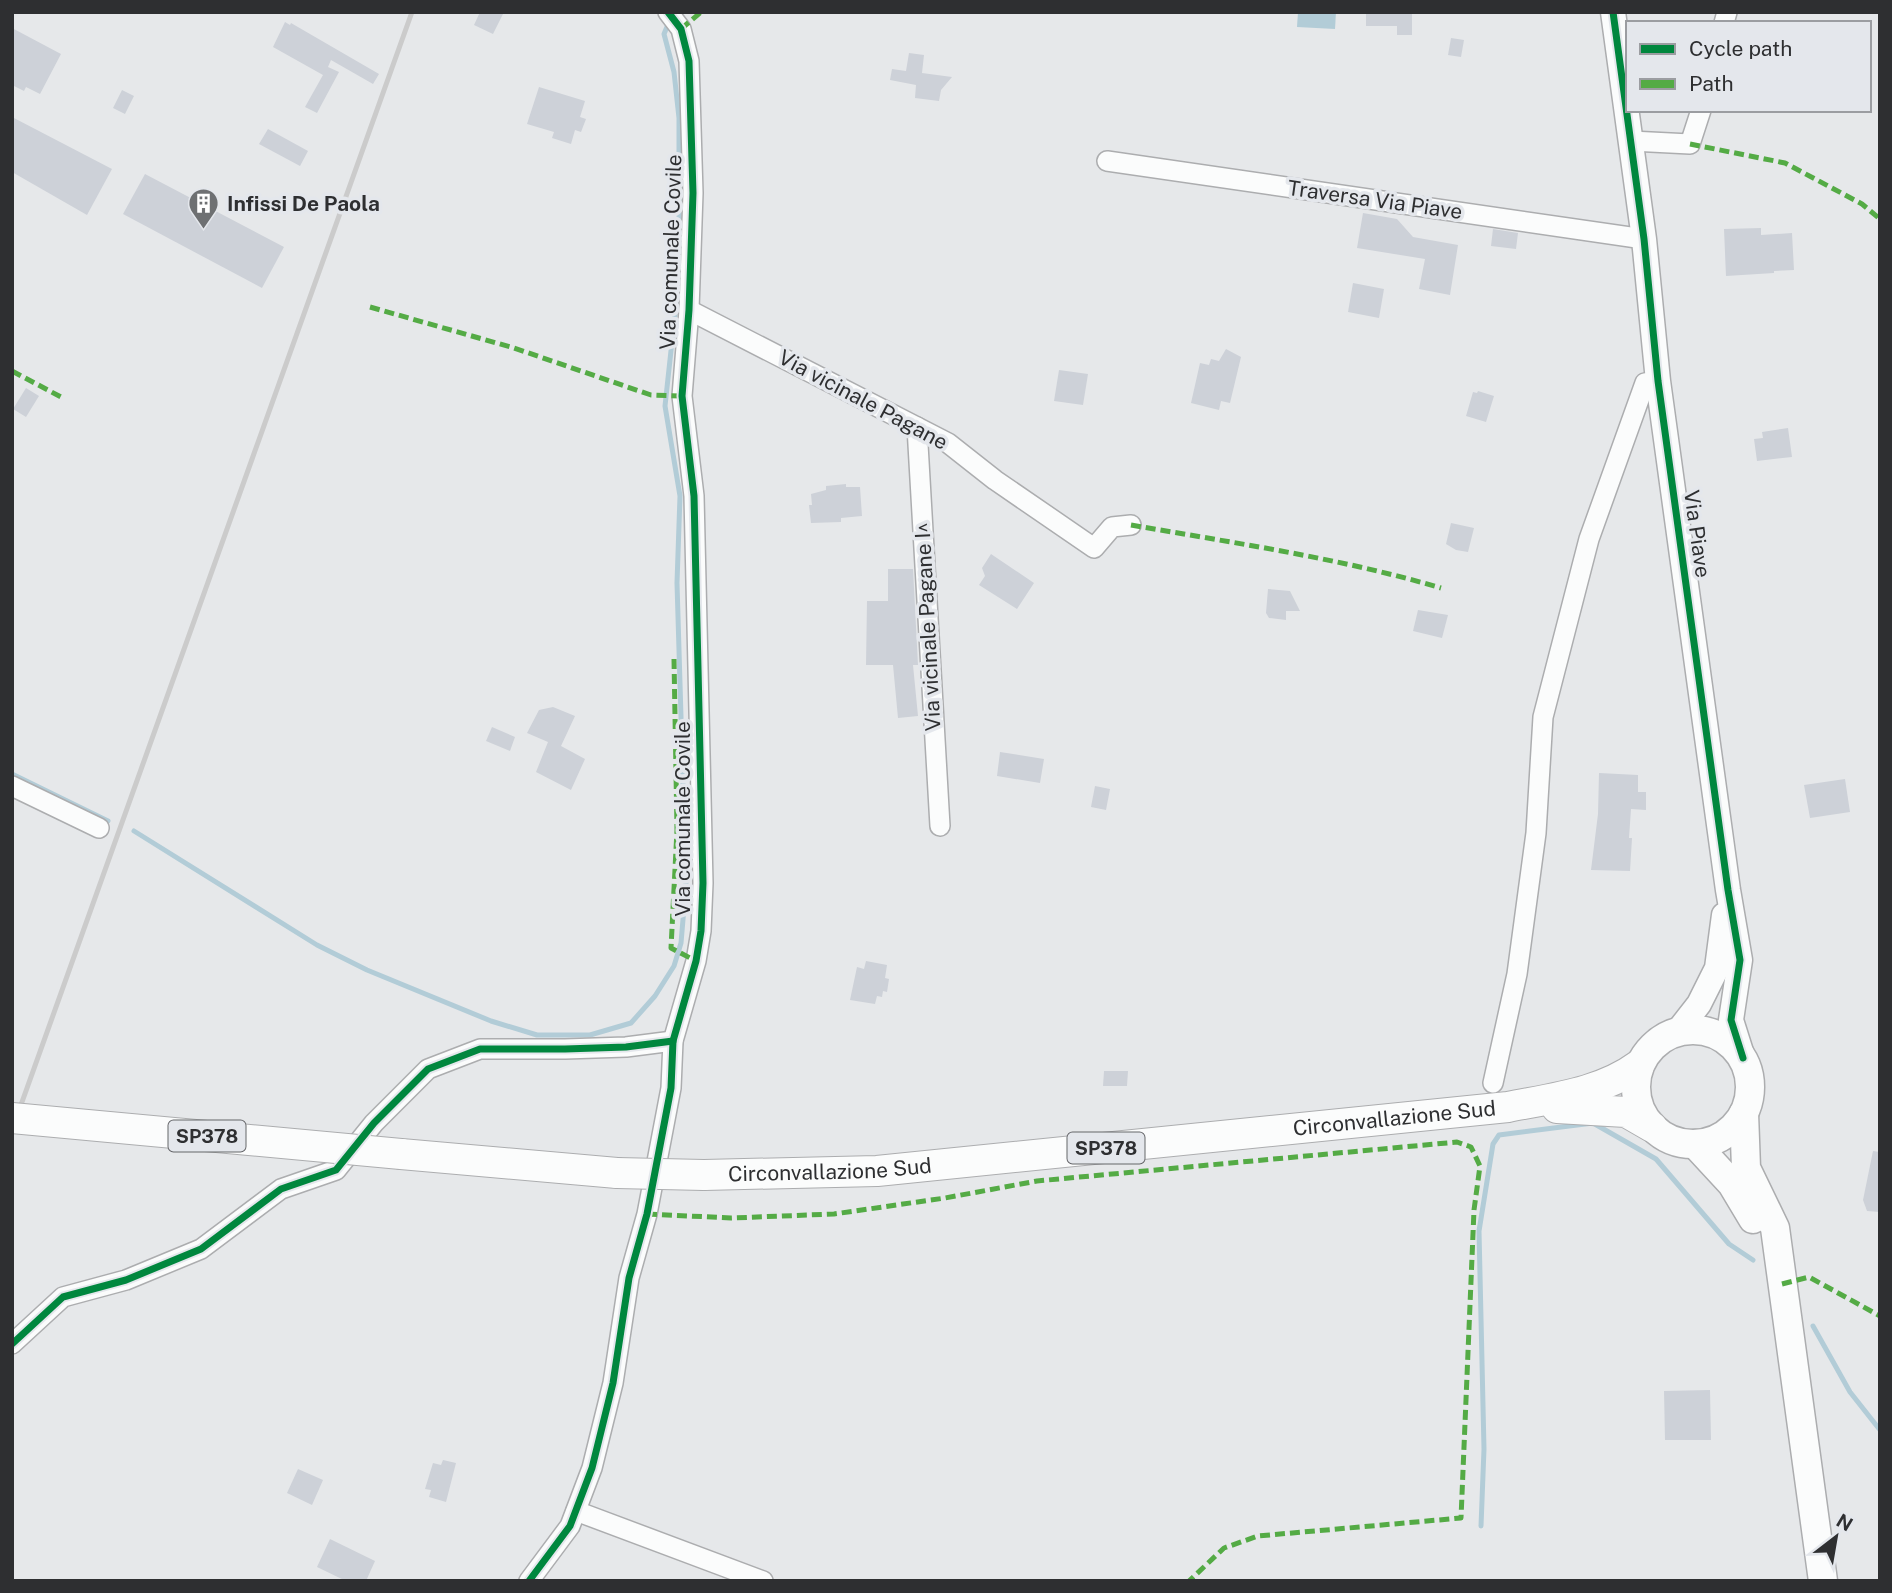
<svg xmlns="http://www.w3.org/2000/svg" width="1892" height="1593" viewBox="0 0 1892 1593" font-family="'Public Sans',sans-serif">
  <rect width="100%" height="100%" fill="#e6e8ea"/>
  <polygon fill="#b2ccd7" points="1298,12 1336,12 1335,29 1297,27"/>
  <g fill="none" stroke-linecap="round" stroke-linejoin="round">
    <g stroke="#b2ccd7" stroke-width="5">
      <polyline points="12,774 108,821"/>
      <polyline points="134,831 317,945 367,970 491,1021 537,1035 590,1035 631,1023 655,996 674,966 681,943 686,884 677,583 680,496 665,406 678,286 679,209 679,118 674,72 664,34 669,22"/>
      <polyline points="1813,1326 1850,1392 1880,1430"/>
      <polyline points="1481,1526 1484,1449 1479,1231 1493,1144 1499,1135 1593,1123 1656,1159 1729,1244 1753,1260"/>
    </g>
  </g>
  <g fill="#cdd1d8">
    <polygon points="480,12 504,12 493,34 474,25"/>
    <polygon points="1366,12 1412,12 1412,35 1397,35 1397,26 1366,26"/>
    <polygon points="285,22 290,25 291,23 379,74 373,84 331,60 328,67 339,72 317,113 305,107 323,75 273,47"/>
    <polygon points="12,28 61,54 40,94 26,87 24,91 12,85"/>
    <polygon points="1451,38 1464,40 1461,57 1448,55"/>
    <polygon points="909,53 924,55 922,73 952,77 941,90 939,101 915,98 916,85 890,80 892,69 906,71"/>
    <polygon points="539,87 585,101 580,117 586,119 581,132 575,130 571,144 552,138 554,132 527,124"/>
    <polygon points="122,90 134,96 125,114 113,108"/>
    <polygon points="12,117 112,169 87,215 12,172"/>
    <polygon points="268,129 308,151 300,166 259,144"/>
    <polygon points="145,174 284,247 262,288 123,214"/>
    <polygon points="1363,213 1397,219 1413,237 1458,245 1450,295 1419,289 1425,259 1357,248"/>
    <polygon points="1761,228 1761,235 1792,233 1794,270 1774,271 1774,273 1726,276 1724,229"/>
    <polygon points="1493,229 1518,233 1516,249 1491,246"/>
    <polygon points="1353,283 1384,289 1379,318 1348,312"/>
    <polygon points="1226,349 1241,357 1230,403 1221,401 1219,410 1191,403 1200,363 1209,365 1211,359 1219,361"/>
    <polygon points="1059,370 1088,374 1083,405 1054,401"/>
    <polygon points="26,388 39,396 26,417 13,409"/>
    <polygon points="1478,391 1494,396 1486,422 1466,416 1473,392 1477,393"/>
    <polygon points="1788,428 1792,457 1757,461 1754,439 1763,438 1762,432"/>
    <polygon points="846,484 846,487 860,487 862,516 841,518 841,522 811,523 809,505 812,505 811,494 826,490 826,486"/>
    <polygon points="1451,523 1474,528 1468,552 1456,550 1446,544"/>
    <polygon points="991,554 1034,583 1017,609 979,585 985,576 982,568"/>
    <polygon points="888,569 913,569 918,665 913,665 918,716 898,718 893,665 866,665 867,601 888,601"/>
    <polygon points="1268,589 1290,591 1300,611 1286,611 1286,620 1269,618 1266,613"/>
    <polygon points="1418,610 1448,615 1442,638 1413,631"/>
    <polygon points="553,707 575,716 561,746 585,759 571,790 536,772 548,742 527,733 539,710"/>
    <polygon points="492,727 515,737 510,751 486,741"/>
    <polygon points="1000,752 1044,759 1040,783 997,776"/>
    <polygon points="1599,773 1638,775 1638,792 1646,792 1646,810 1631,809 1629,838 1632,838 1630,871 1591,870 1598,814"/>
    <polygon points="1845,779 1850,812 1810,818 1804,785"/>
    <polygon points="1095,786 1110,789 1106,810 1091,807"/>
    <polygon points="866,961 887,965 885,978 889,979 887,992 883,991 882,997 877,996 875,1004 850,1000 857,967 864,969"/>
    <polygon points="1104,1071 1128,1071 1127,1086 1103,1086"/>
    <polygon points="1873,1151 1880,1152 1880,1212 1867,1211 1863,1200"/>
    <polygon points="1710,1390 1711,1440 1665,1440 1664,1391"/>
    <polygon points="443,1460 456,1463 446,1502 429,1497 431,1490 425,1489 433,1463 441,1465"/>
    <polygon points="298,1469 323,1480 312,1505 287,1493"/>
    <polygon points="330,1539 375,1561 366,1581 346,1581 317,1567"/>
  </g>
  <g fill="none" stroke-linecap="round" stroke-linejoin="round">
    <defs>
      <g id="minor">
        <polyline points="1724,23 1727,12"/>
        <polyline points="1631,141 1690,144 1701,110"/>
        <polyline points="1107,161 1644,239"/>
        <polyline points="689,310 948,443 995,480 1094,548 1112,527 1131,525"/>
        <polyline points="917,427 940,826"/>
        <polyline points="12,786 99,828"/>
        <polyline points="1493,1083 1517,974 1536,833 1543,717 1589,539 1645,383 1658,381"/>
        <polyline points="12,1344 63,1297 126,1280 201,1249 281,1189 336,1170 374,1123 428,1069 480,1049 565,1049 626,1047 673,1041"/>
        <polyline points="576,1511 763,1581"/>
        <polyline points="529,1581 570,1526 592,1468 613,1383 629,1278 647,1214 671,1088 673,1041 696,961 701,931 703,883 694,496 682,396 689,310 693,193 689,61 681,29 668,12"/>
      </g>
      <g id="tertiary">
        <polyline points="1613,12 1644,239 1658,381 1728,890 1740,960 1731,1020 1743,1058"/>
        <polyline points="1678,1031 1699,1004 1717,968 1724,915"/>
      </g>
      <g id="secondary">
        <circle cx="1693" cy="1087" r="57"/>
        <polyline points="1744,1113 1746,1168 1775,1228 1823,1581"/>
        <polyline points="1695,1144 1732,1184 1753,1219"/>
      </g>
      <g id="primary">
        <polyline points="1557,1108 1626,1112 1652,1127"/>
        <polyline points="401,1154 617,1173"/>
        <path id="s1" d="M 704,1175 L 877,1171 L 1508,1107 C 1553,1098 1601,1093 1639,1065"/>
      </g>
    </defs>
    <use href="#minor" stroke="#acadaf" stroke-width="22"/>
    <use href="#tertiary" stroke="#acadaf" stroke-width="27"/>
    <use href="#secondary" stroke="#acadaf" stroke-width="31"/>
    <use href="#primary" stroke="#acadaf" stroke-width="32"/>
    <use href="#minor" stroke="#fbfcfc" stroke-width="19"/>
    <use href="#tertiary" stroke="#fbfcfc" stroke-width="24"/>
    <use href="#secondary" stroke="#fbfcfc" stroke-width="28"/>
    <use href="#primary" stroke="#fbfcfc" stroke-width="30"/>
    <polyline stroke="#cbcbcb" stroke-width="5" points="12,1130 412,12"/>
    <defs>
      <g id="primary-bridge">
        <polyline points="12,1118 401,1154"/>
        <polyline points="617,1173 704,1175"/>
      </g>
    </defs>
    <use href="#primary-bridge" stroke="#acadaf" stroke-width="32" stroke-linecap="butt"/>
    <use href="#primary-bridge" stroke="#fbfcfc" stroke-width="30"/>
    <g stroke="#54ab45" stroke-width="5" stroke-dasharray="10 5" stroke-linecap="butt">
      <polyline points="681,29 701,12"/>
      <polyline points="1690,144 1785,163 1862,204 1880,219"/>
      <polyline points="370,307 514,348 651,395 682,396"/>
      <polyline points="12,371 61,397"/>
      <path d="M 1131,525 C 1234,543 1340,558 1441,588"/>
      <polyline points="674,659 677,830 671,948 696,961"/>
      <polyline points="647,1214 731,1218 834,1214 945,1198 1037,1181 1457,1142 1471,1147 1480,1166 1474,1210 1461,1518 1258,1536 1224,1548 1189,1581"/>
      <polyline points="1782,1284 1809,1277 1880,1316"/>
    </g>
    <defs>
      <g id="cycleway">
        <polyline points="1613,12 1644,239 1658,381 1728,890 1740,960 1731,1020 1743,1058"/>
        <polyline points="12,1344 63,1297 126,1280 201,1249 281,1189 336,1170 374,1123 428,1069 480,1049 565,1049 626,1047 673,1041"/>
        <polyline points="529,1581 570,1526 592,1468 613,1383 629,1278 647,1214 671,1088 673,1041 696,961 701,931 703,883 694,496 682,396 689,310 693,193 689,61 681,29 668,12"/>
      </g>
    </defs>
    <use href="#cycleway" stroke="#e4e7ec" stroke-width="11"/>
    <use href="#cycleway" stroke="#00873e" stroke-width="7"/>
  </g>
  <defs>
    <symbol id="building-pin" viewBox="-11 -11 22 30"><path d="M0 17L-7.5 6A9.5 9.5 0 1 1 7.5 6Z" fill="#6e7072" stroke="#e4e7ec"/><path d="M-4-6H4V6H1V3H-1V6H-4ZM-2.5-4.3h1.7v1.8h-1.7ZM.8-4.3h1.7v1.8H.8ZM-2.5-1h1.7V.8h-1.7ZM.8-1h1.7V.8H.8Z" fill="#fff"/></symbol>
  </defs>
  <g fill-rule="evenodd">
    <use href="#building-pin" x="186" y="186" width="35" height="47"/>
  </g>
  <g text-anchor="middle" stroke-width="7" stroke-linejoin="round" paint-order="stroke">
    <g fill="#e4e7ec" stroke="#656669" stroke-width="2">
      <rect x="168.5" y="1120.5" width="77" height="31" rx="5"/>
      <rect x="1067.5" y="1132.5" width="77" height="31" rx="5"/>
    </g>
    <g font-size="19" font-weight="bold" fill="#2e2f31">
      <text x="207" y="1143">SP378</text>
      <text x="1106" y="1155">SP378</text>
    </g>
    <g font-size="21" fill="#2e2f31" stroke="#e4e7ec">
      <text transform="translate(1375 200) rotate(8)" y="7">Traversa Via Piave</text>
      <text transform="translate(671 252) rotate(-88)" y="7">Via comunale Covile</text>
      <text transform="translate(863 400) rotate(28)" y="7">Via vicinale Pagane</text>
      <text transform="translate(1697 534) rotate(82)" y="7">Via Piave</text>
      <text transform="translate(928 627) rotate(-93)" y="7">Via vicinale Pagane I^</text>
      <text transform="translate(683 819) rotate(-90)" y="7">Via comunale Covile</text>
      <text dy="7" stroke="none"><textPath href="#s1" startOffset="693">Circonvallazione Sud</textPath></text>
      <text dy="7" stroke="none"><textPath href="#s1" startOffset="126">Circonvallazione Sud</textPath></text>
    </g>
    <g font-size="21" font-weight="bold" fill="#2e2f31" stroke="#e4e7ec" text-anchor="start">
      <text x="227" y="211">Infissi De Paola</text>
    </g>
  </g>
  <rect width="1892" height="1593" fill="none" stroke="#2e2f31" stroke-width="28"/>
  <rect x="1626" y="21" width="245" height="91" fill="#e4e7ec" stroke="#9b9da1" stroke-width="2"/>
  <rect x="1640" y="44" width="35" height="10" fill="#00873e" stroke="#9b9da1" stroke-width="2"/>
  <text x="1689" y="56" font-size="21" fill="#2e2f31">Cycle path</text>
  <rect x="1640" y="79" width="35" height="10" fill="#54ab45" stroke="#9b9da1" stroke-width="2"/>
  <text x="1689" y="91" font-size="21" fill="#2e2f31">Path</text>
  <g transform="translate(1836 1537) rotate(31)" stroke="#e4e7ec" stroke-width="5" paint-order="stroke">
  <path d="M0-5L12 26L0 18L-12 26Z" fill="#2e2f31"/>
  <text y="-10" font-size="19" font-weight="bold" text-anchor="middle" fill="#2e2f31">N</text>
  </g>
</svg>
